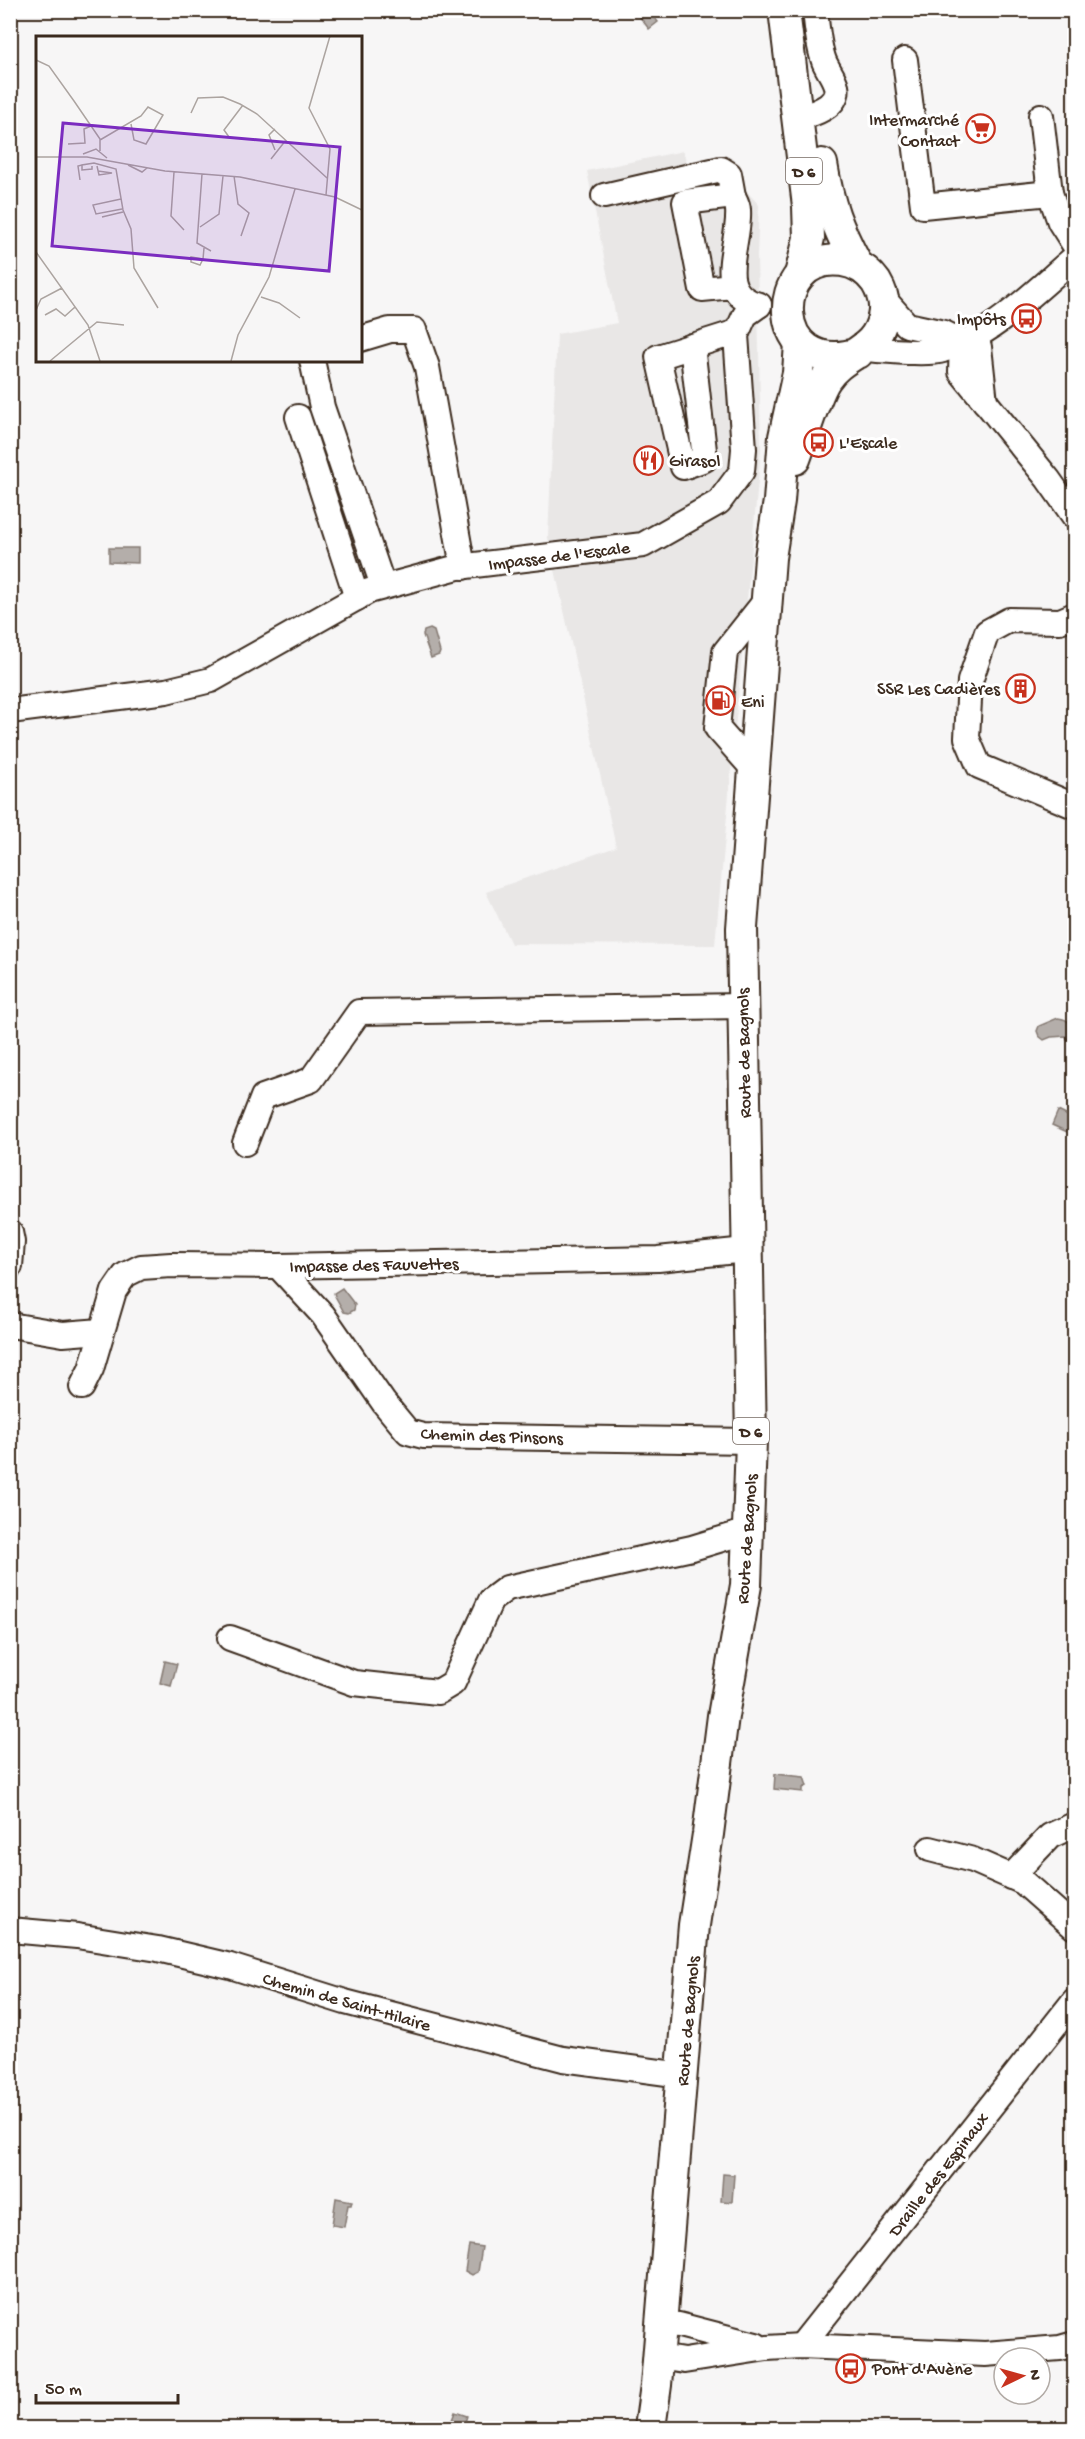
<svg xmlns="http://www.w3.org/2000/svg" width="1085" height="2439" viewBox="0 0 1085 2439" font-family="'Gochi Hand',sans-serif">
  <rect width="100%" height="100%" fill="#f7f6f6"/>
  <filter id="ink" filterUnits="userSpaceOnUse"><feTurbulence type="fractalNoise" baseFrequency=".0167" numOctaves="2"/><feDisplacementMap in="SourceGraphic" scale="12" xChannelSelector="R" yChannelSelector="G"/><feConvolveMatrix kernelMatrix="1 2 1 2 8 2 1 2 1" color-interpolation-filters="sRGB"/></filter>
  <g filter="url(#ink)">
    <polygon fill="#e9e7e6" points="683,151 688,166 726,157 736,160 741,185 759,205 757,256 761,449 715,945 511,944 486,892 616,847 548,538 557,334 617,323 587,171"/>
    <g fill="#b4aeaa" stroke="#847972" stroke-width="1.5">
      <polygon points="638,11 649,11 658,22 649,29 636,12"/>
      <polygon points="109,548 138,548 138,563 109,562"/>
      <polygon points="430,629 434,631 440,652 439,655 431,658 423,635 424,631"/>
      <path d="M 1058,1018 C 1070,1019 1075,1027 1074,1039 L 1067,1039 L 1066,1036 L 1051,1037 L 1044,1040 L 1039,1036 L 1037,1031 L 1039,1026 Z"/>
      <polygon points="1058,1111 1074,1119 1074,1135 1052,1125"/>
      <polygon points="342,1288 355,1305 354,1310 349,1313 344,1312 335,1296 334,1293"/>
      <polygon points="165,1661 177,1664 171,1686 160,1683"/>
      <polygon points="775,1774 804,1777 807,1786 803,1788 803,1792 774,1789"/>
      <polygon points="723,2174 734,2175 732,2202 721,2201"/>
      <polygon points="336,2198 352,2201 351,2205 348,2205 344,2227 332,2225"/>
      <polygon points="469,2245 482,2247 478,2272 472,2275 465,2271"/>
      <polygon points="455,2412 467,2416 463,2428 449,2428"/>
    </g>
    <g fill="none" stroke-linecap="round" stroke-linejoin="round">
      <defs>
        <g id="minor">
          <polyline points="905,60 923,206 1050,193 1060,222 1074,244"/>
          <polyline points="1041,116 1050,193"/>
          <path d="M 797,118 C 811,115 841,106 836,86 C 834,77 827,69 824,61 C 818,45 817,27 815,10"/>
          <polyline points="604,196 721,169 729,174 733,196"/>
          <path d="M 733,286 L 702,289 L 685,202 L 733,196 C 735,200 738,205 738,210 C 741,243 711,293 759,305"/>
          <polyline points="883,298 907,325 944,333 962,342"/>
          <polyline points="974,336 979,347 985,402"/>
          <polyline points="360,339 390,330 414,330 427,367 463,567"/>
          <polyline points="962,342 961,372 1048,479 1074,516"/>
          <polyline points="692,346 705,459 683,467 658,357 737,332"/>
          <path d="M 864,349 C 882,350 928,355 943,350 C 991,337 1037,289 1074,258"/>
          <polyline points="312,360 322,407 383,586"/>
          <polyline points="298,417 357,598"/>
          <polyline points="1074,615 1060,621 1009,620 987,632 970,681 967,738 979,766 1074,806"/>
          <polyline points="10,711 166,691 211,680 369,591 458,567 643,545 719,502 742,471 744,449 736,335 745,315 759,305"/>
          <polyline points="756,772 717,728 725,652 767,599"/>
          <polyline points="245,1143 263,1097 311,1080 359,1012 743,1006"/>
          <polyline points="10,1232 12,1242 10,1266"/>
          <polyline points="278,1266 323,1315 384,1403 408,1432 423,1436 751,1441"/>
          <polyline points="10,1325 63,1334 101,1331"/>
          <polyline points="82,1387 91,1369 114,1291 125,1275 141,1267 171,1265 278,1266 658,1259 746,1250"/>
          <polyline points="230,1638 354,1683 438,1692 453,1683 491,1600 507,1588 692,1548 748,1531"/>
          <polyline points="930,1849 973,1860 1023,1882 1074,1927"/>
          <polyline points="1011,1877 1050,1836 1074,1825"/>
          <polyline points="10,1930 77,1936 158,1949 230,1966 345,2002 563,2059 682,2075"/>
          <polyline points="661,2324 679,2325 756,2345"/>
          <polyline points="801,2346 1074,2001"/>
          <polyline points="659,2357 684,2361 767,2348 801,2346 985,2354 1060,2348 1074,2344"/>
        </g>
        <g id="major">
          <polyline points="784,10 808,206 809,238 800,275"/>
          <path d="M 822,164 C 829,206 837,227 857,265"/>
          <path d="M 795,459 C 803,438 815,395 826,379 C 844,352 876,353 883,317 C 886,305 882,292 876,282 C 868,271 856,263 842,261 C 766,251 769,381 858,353"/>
          <polyline points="650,2428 656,2385 694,1925 708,1834 723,1716 746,1585 751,1441 742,928 770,558 779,501 784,437 798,373 800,343"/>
        </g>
      </defs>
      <use href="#minor" stroke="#3b2a1e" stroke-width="28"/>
      <use href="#major" stroke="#3b2a1e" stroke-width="34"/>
      <use href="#minor" stroke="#fff" stroke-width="24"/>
      <use href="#major" stroke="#fff" stroke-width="30"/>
    </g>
  </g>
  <defs>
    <symbol id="supermarket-ring" viewBox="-11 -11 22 22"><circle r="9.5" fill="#fff" stroke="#c8321e" stroke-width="1.5"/><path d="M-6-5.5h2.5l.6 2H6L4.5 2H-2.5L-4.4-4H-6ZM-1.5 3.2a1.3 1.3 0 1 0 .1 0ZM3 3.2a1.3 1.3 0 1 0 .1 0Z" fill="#c8321e"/></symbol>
    <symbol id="bus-ring" viewBox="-11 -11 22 22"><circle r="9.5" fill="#fff" stroke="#c8321e" stroke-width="1.5"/><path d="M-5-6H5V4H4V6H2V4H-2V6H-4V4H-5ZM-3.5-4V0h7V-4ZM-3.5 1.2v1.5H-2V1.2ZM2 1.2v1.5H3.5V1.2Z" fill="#c8321e"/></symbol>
    <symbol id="restaurant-ring" viewBox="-11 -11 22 22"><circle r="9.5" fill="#fff" stroke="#c8321e" stroke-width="1.5"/><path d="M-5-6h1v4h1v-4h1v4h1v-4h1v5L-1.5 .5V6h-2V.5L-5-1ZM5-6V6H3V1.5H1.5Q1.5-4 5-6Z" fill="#c8321e"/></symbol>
    <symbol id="building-ring" viewBox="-11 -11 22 22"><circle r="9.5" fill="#fff" stroke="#c8321e" stroke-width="1.5"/><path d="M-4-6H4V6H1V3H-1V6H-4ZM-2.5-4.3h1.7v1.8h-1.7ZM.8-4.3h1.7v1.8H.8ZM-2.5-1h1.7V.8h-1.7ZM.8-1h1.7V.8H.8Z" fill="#c8321e"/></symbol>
    <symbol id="fuel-ring" viewBox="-11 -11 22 22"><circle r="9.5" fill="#fff" stroke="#c8321e" stroke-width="1.5"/><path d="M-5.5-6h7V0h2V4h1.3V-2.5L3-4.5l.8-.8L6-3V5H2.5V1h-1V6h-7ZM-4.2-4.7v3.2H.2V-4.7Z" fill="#c8321e"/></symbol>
  </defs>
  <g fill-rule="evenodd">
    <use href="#supermarket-ring" x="964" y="112" width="33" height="33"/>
    <use href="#bus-ring" x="1010" y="302" width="33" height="33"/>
    <use href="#bus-ring" x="802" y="426" width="33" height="33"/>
    <use href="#restaurant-ring" x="632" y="444" width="33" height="33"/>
    <use href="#building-ring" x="1004" y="672" width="33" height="33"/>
    <use href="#fuel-ring" x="704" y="684" width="33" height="33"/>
    <use href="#bus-ring" x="834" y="2352" width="33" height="33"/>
  </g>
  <g text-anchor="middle" stroke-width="6" stroke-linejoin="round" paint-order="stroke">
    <g fill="#fff" stroke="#766a62" stroke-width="1.5">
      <rect x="786" y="158" width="36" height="26" rx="4.5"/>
      <rect x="733" y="1418" width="36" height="26" rx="4.5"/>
    </g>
    <g font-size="16" font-weight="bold" fill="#3b2a1e">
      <text x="804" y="177">D 6</text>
      <text x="751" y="1437">D 6</text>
    </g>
    <g font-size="18" fill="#3b2a1e" stroke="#fff" text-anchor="start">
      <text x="959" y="125" text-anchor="end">Intermarché<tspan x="959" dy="21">Contact</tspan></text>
      <text x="1006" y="324" text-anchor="end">Impôts</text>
      <text x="839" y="448">L'Escale</text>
      <text x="669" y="466">Girasol</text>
      <text x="1000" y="694" text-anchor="end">SSR Les Cadières</text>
      <text x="741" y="707">Eni</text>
      <text x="872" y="2374">Pont d'Avène</text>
    </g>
    <g font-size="18" fill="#3b2a1e" stroke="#fff">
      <text transform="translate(559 555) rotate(-7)" y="6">Impasse de l'Escale</text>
      <text transform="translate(743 1053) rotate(-91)" y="6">Route de Bagnols</text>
      <text transform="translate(374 1264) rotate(-1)" y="6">Impasse des Fauvettes</text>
      <text transform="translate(492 1435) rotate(2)" y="6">Chemin des Pinsons</text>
      <text transform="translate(746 1539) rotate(-86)" y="6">Route de Bagnols</text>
      <text transform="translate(347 2001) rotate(16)" y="6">Chemin de Saint-Hilaire</text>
      <text transform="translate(687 2021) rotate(-85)" y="6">Route de Bagnols</text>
      <text transform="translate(938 2174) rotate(-52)" y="6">Draille des Espinaux</text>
    </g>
  </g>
  <g transform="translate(36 36)">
    <rect width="326" height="326" fill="#f7f6f6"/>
    <path fill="none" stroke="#aca4a0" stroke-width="1.5" d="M 0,24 L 13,30 L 38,65 L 64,103 L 64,115M 155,77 L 162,62 L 187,61 L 204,68 L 221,78 L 291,142M 239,93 L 233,99 L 239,114M 193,101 L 188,94 L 207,69M 64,104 L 105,80 L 112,71 L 127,79 L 110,108 L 98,104 L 95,88M 32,108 L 49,107 L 48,93 L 55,90M 47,118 L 60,113 L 71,122M 0,121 L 51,121 L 129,135 L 204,141 L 299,161 L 326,174M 235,123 L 250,104M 92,129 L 106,136 L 111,132M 56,130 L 56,133 L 46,134 L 46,129 L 58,127 L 80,133 L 87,174 L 95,193 L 98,232 L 122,272M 61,130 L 63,139 L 76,137 L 62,135M 138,136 L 135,180 L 148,194M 166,138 L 161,207 L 175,215M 198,140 L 202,168 L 213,177 L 205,200M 44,144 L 42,130 L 46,129M 290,159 L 294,113 L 273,72 L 294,0M 85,163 L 57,169 L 60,178 L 86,173M 66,181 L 87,176M 164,191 L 183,178 L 187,140M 0,216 L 52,289 L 64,325M 167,223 L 155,221 L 155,226 L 164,229 L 167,223 L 168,212M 225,261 L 243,267 L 264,282M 0,274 L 5,263 L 26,252M 9,279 L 20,273 L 29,280 L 39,271M 14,325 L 61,286 L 88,289M 195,325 L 202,299 L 233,241 L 259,153"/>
    <path fill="#7b2cbf" fill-opacity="0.15" stroke="#7b2cbf" stroke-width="3" d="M 27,87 L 304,111 L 293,235 L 16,210 Z"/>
    <rect width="326" height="326" fill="none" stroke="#3b2a1e" stroke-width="3"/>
  </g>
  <rect width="1085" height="2439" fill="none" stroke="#fff" stroke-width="36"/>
  <rect x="18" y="18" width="1049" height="2403" fill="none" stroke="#3b2a1e" stroke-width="2" filter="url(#ink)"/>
  <g transform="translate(1022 2376) rotate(85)"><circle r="28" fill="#ffffff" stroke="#b1aaa5" stroke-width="1.5"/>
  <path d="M0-4.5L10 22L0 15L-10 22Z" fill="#c8321e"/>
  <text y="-9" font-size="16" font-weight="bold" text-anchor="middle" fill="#3b2a1e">N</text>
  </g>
  <path d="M36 2394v9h142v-9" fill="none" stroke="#3b2a1e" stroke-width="3"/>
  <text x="45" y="2394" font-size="18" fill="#3b2a1e" stroke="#ffffff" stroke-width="4.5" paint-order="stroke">50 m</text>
</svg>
